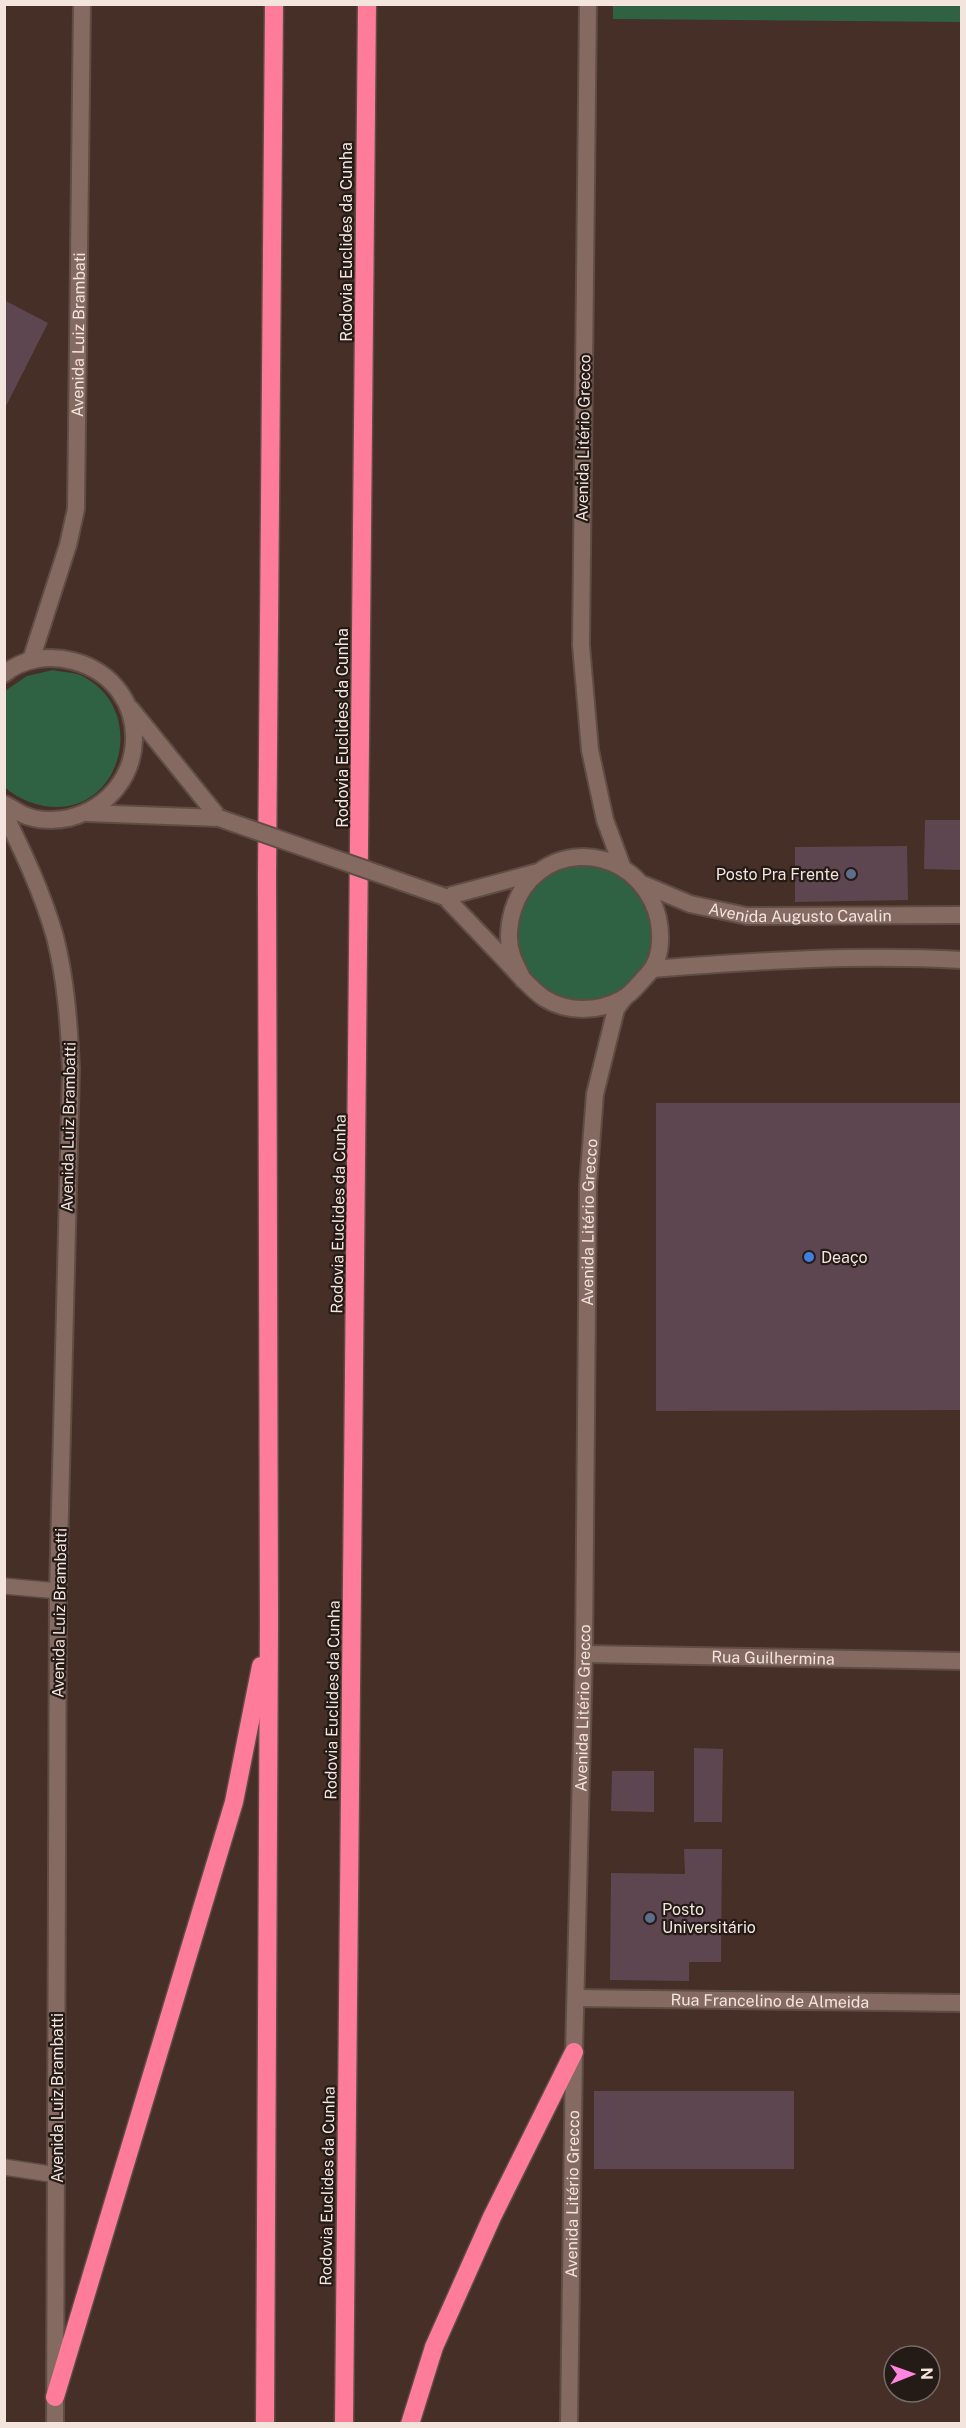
<svg xmlns="http://www.w3.org/2000/svg" width="966" height="2428" viewBox="0 0 966 2428" font-family="'Public Sans',sans-serif">
  <rect width="100%" height="100%" fill="#452f26"/>
  <g fill="#2f6143">
    <polygon points="613,5 961,5 961,22 613,19"/>
    <path d="M 53,670 C 61,672 72,672 80,675 C 151,708 122,819 44,806 C 30,803 14,797 4,786 L 5,691 L 27,676 Z"/>
    <circle cx="585" cy="932" r="69"/>
  </g>
  <g fill="#5e4650">
    <polygon points="4,300 48,323 4,410"/>
    <polygon points="925,820 962,820 962,870 924,869"/>
    <polygon points="907,846 908,900 795,902 795,847"/>
    <polygon points="656,1103 962,1103 962,1410 656,1411"/>
    <polygon points="694,1748 723,1749 722,1822 694,1822"/>
    <polygon points="612,1771 654,1771 654,1812 611,1811"/>
    <polygon points="684,1849 722,1849 721,1962 689,1962 689,1981 610,1980 611,1873 685,1874"/>
    <rect x="594" y="2091" width="200" height="78"/>
  </g>
  <g fill="none" stroke-linecap="round" stroke-linejoin="round">
    <defs>
      <g id="service">
        <polyline points="4,1586 58,1591"/>
        <polyline points="4,2167 57,2175"/>
      </g>
      <g id="minor">
        <path id="s1" d="M 584,1654 L 962,1661"/>
        <path id="s2" d="M 576,1998 L 962,2003"/>
      </g>
      <g id="secondary">
        <polyline points="588,4 581,645 590,750 605,820 622,866"/>
        <path id="s3" d="M 31,660 L 68,545 L 76,509 L 82,4"/>
        <path d="M 4,674 C 23,658 50,655 73,661 C 157,683 153,797 69,818 C 55,821 37,821 24,815 C 17,812 11,807 4,804"/>
        <polyline points="131,709 219,818"/>
        <path d="M 4,813 C 23,852 43,894 55,937 C 66,980 69,1024 71,1069 L 58,1591 L 55,2424"/>
        <polyline points="87,813 219,818"/>
        <path id="s4" d="M 645,885 L 690,904 L 747,916 L 962,915"/>
        <path d="M 652,969 C 755,961 858,954 962,960"/>
        <path d="M 523,980 C 520,972 514,963 512,955 C 507,941 509,924 513,910 C 534,843 621,839 652,901 C 662,921 665,956 648,974 C 640,982 632,994 622,999 C 598,1012 568,1013 544,998 C 531,989 519,975 508,963 C 487,941 466,919 445,897 L 538,872"/>
        <path id="s5" d="M 569,2424 L 574,2052 L 584,1654 L 588,1185 L 595,1094 L 616,1009 L 624,998"/>
      </g>
      <g id="motorway">
        <polyline points="55,2397 234,1802 261,1666"/>
        <polyline points="265,2424 269,1623 267,876 274,4"/>
        <polyline points="344,2424 367,4"/>
        <polyline points="410,2424 434,2347 492,2217 574,2052"/>
      </g>
    </defs>
    <use href="#service" stroke="#5f4c45" stroke-width="18"/>
    <use href="#minor" stroke="#5f4c45" stroke-width="20"/>
    <use href="#secondary" stroke="#5f4c45" stroke-width="20"/>
    <use href="#motorway" stroke="#5f4c45" stroke-width="21"/>
    <use href="#service" stroke="#846a61" stroke-width="15"/>
    <use href="#minor" stroke="#846a61" stroke-width="16"/>
    <use href="#secondary" stroke="#846a61" stroke-width="16"/>
    <use href="#motorway" stroke="#fe7c99" stroke-width="18"/>
    <defs>
      <polyline id="secondary-bridge" points="219,818 445,897"/>
    </defs>
    <use href="#secondary-bridge" stroke="#5f4c45" stroke-width="20" stroke-linecap="butt"/>
    <use href="#secondary-bridge" stroke="#846a61" stroke-width="16"/>
  </g>
  <g fill="#5c6f8a" stroke="#241a16" stroke-width="2">
    <circle cx="851" cy="874" r="6"/>
    <circle cx="650" cy="1918" r="6"/>
  </g>
  <circle fill="#3f7fe0" stroke="#241a16" stroke-width="2" cx="809" cy="1257" r="6"/>
  <g text-anchor="middle" stroke-width="4.5" stroke-linejoin="round" paint-order="stroke">
    <g font-size="16" fill="#f3e4de" stroke="#241a16">
      <text transform="translate(346 242) rotate(-90)" y="6">Rodovia Euclides da Cunha</text>
      <text dy="6" stroke="none"><textPath href="#s3" startOffset="332">Avenida Luiz Brambati</textPath></text>
      <text transform="translate(583 438) rotate(-89)" y="6">Avenida Litério Grecco</text>
      <text transform="translate(342 728) rotate(-90)" y="6">Rodovia Euclides da Cunha</text>
      <text dy="6" stroke="none"><textPath href="#s4" startOffset="160">Avenida Augusto Cavalin</textPath></text>
      <text transform="translate(68 1127) rotate(-89)" y="6">Avenida Luiz Brambatti</text>
      <text transform="translate(338 1214) rotate(-89)" y="6">Rodovia Euclides da Cunha</text>
      <text dy="6" stroke="none"><textPath href="#s5" startOffset="1202">Avenida Litério Grecco</textPath></text>
      <text transform="translate(59 1613) rotate(-89)" y="6">Avenida Luiz Brambatti</text>
      <text dy="6" stroke="none"><textPath href="#s1" startOffset="189">Rua Guilhermina</textPath></text>
      <text transform="translate(332 1700) rotate(-89)" y="6">Rodovia Euclides da Cunha</text>
      <text dy="6" stroke="none"><textPath href="#s5" startOffset="716">Avenida Litério Grecco</textPath></text>
      <text dy="6" stroke="none"><textPath href="#s2" startOffset="194">Rua Francelino de Almeida</textPath></text>
      <text transform="translate(57 2098) rotate(-90)" y="6">Avenida Luiz Brambatti</text>
      <text transform="translate(327 2186) rotate(-89)" y="6">Rodovia Euclides da Cunha</text>
      <text dy="6" stroke="none"><textPath href="#s5" startOffset="230">Avenida Litério Grecco</textPath></text>
    </g>
    <g font-size="16" fill="#f3e4de" stroke="#241a16" text-anchor="start">
      <text x="839" y="880" text-anchor="end">Posto Pra Frente</text>
      <text x="821" y="1263">Deaço</text>
      <text x="662" y="1915">Posto<tspan x="662" dy="18">Universitário</tspan></text>
    </g>
  </g>
  <rect width="966" height="2428" fill="none" stroke="#f3e4de" stroke-width="12"/>
  <g transform="translate(912 2374) rotate(89)"><circle r="28" fill="#241a16" stroke="#776b66" stroke-width="1.5"/>
  <path d="M0-4.5L10 22L0 15L-10 22Z" fill="#ff85de"/>
  <text y="-9" font-size="16" font-weight="bold" text-anchor="middle" fill="#f3e4de">N</text>
  </g>
</svg>
